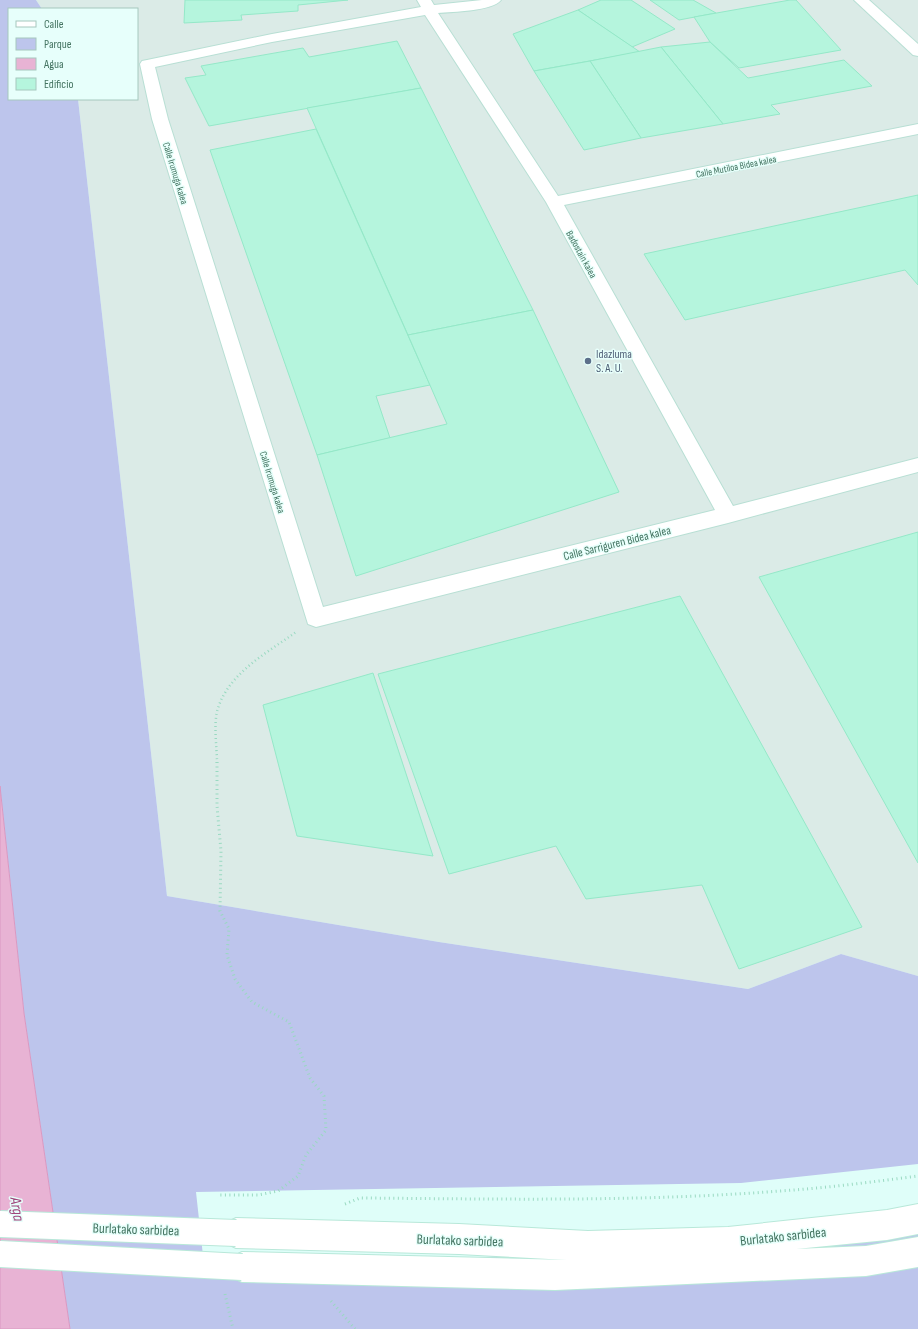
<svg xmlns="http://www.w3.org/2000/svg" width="918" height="1329" viewBox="0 0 918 1329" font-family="'Sofia Sans Condensed',sans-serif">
  <rect width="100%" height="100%" fill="#dffef9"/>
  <polygon fill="#dbebe7" points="36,0 918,0 918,976 841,954 748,989 439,942 167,896 78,99 137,99 137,9 42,9"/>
  <polygon fill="#bdc5ec" points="0,0 36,0 42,9 9,9 9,99 78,99 167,896 439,942 748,989 841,954 918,976 918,1164 741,1183 196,1192 204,1265 309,1268 918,1230 918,1329 70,1329 24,1013 0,786"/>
  <polygon fill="#e8b3d4" stroke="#da98c1" points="0,786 24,1013 70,1329 0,1329"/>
  <g fill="#b5f5dd" stroke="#94e8c8">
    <polygon points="185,0 348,0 298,5 298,11 241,15 242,20 184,23"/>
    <polygon points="601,0 631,0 675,29 632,47 578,10"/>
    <polygon points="650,0 693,0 716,13 679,20"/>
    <polygon points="790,0 796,0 841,50 739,68 710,42 694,17"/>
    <polygon points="578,10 640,52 534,71 513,34"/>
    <polygon points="397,41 421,88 209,126 185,78 206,75 201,66 303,48 309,57"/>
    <polygon points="710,42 748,78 844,60 872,86 771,105 780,114 723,124 661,47"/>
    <polygon points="661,47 723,124 641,138 590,61"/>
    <polygon points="590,61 641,138 584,150 534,71"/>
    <polygon points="421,88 533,310 408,335 307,108"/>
    <polygon points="316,129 430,385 376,396 390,438 317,455 210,150"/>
    <polygon points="918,195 918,285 905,270 685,320 644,254"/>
    <polygon points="533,310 619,492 356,576 317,455 447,424 408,335"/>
    <polygon points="918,532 918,863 759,577"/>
    <polygon points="680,596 862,927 739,969 702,885 586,899 556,846 449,874 378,674"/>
    <polygon points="373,673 433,856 297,836 263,705"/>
  </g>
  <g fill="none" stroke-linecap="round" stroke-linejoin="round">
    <defs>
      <g id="minor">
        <path d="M 417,0 L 431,0 L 434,5 L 482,0 L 501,0 C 493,11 452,12 438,13 L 558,196 L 918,124 L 918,134 L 564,205 L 733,506 L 918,458 L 918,472 L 728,523 L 316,627 L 308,624 L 152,119 L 140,64 L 142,61 L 147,60 L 272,34 L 421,7 ZM 425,15 L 546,202 L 715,510 L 323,607 L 168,119 L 155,67 L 272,42 Z"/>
        <polygon points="854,0 869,0 918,44 918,56 913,55"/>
      </g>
      <polygon id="secondary" points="918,1204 918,1234 887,1240 796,1249 866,1246 918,1237 918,1267 866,1276 555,1290 242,1282 232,1277 227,1267 232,1257 242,1252 567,1260 459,1254 236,1248 226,1243 221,1233 226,1223 236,1218 459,1224 588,1231 728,1227 887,1210"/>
    </defs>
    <use href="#minor" stroke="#b8dfd4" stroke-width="2"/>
    <use href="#secondary" stroke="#b8e8d9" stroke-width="2"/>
    <path stroke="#99d9c1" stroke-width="2.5" stroke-dasharray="1 3" stroke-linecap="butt" d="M 217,763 C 217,746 213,724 218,708 C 230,672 267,653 296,632"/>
    <g stroke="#99d9c1" stroke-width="3" stroke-dasharray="1 3.5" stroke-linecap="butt">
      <polyline points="217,762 217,806 221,851 220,911 229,929 227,955 235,979 252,1002 289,1022 310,1078 324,1096 326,1130 306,1155 298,1176 278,1191 258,1195 219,1195"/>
      <path d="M 345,1204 L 360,1198 C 500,1199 640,1202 780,1191 C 826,1188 872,1182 918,1176"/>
      <polyline points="225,1294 233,1329"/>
      <polyline points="331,1301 355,1329"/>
    </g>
    <use href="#minor" fill="#fff" fill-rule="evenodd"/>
    <use href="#secondary" fill="#fff" fill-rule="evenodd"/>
    <defs>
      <g id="secondary-bridge">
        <polyline points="0,1224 236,1233"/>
        <polyline points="0,1254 242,1267"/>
      </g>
    </defs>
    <use href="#secondary-bridge" stroke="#b8e8d9" stroke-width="28" stroke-linecap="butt"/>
    <use href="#secondary-bridge" stroke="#fff" stroke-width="26"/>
  </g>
  <circle fill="#5c6f8a" stroke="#e7fffb" stroke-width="1.5" cx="588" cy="361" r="4"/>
  <g text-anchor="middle" stroke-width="3" stroke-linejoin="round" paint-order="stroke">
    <g font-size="10" fill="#457562" stroke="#e7fffb">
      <text transform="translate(736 166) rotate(-11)" y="4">Calle Mutiloa Bidea kalea</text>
      <text transform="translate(176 173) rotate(73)" y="4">Calle Irumuga kalea</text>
      <text transform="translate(582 254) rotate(61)" y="4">Badostain kalea</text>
      <text transform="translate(273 482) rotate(73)" y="4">Calle Irumuga kalea</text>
    </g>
    <g font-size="12" fill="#4e5e75" stroke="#e7fffb" text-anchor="start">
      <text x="596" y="358">Idazluma<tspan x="596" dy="14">S. A. U.</tspan></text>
    </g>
    <g font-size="12" fill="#457562" stroke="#e7fffb">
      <text transform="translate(617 543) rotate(-14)" y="4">Calle Sarriguren Bidea kalea</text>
    </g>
    <g font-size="14" fill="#457562" stroke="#e7fffb">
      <text transform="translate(136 1229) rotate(2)" y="5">Burlatako sarbidea</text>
      <text transform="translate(783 1236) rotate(-6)" y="5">Burlatako sarbidea</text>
      <text transform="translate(460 1240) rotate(2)" y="5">Burlatako sarbidea</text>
    </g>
    <g font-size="16" font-style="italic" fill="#a0467c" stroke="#e7fffb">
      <text transform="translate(18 1209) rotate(81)" y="6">Arga</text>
    </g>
  </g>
  <rect x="8" y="8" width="130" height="92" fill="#e7fffb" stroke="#a6c8be"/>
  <rect x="16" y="21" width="20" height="6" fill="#ffffff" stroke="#a6c8be"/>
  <text x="44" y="28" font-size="12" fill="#457562">Calle</text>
  <rect x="16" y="38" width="20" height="12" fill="#bdc5ec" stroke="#a6c8be"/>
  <text x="44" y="48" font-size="12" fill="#457562">Parque</text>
  <rect x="16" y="58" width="20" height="12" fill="#e8b3d4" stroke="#a6c8be"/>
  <text x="44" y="68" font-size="12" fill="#457562">Agua</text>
  <rect x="16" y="78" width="20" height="12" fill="#b5f5dd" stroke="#a6c8be"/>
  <text x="44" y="88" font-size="12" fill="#457562">Edificio</text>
</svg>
